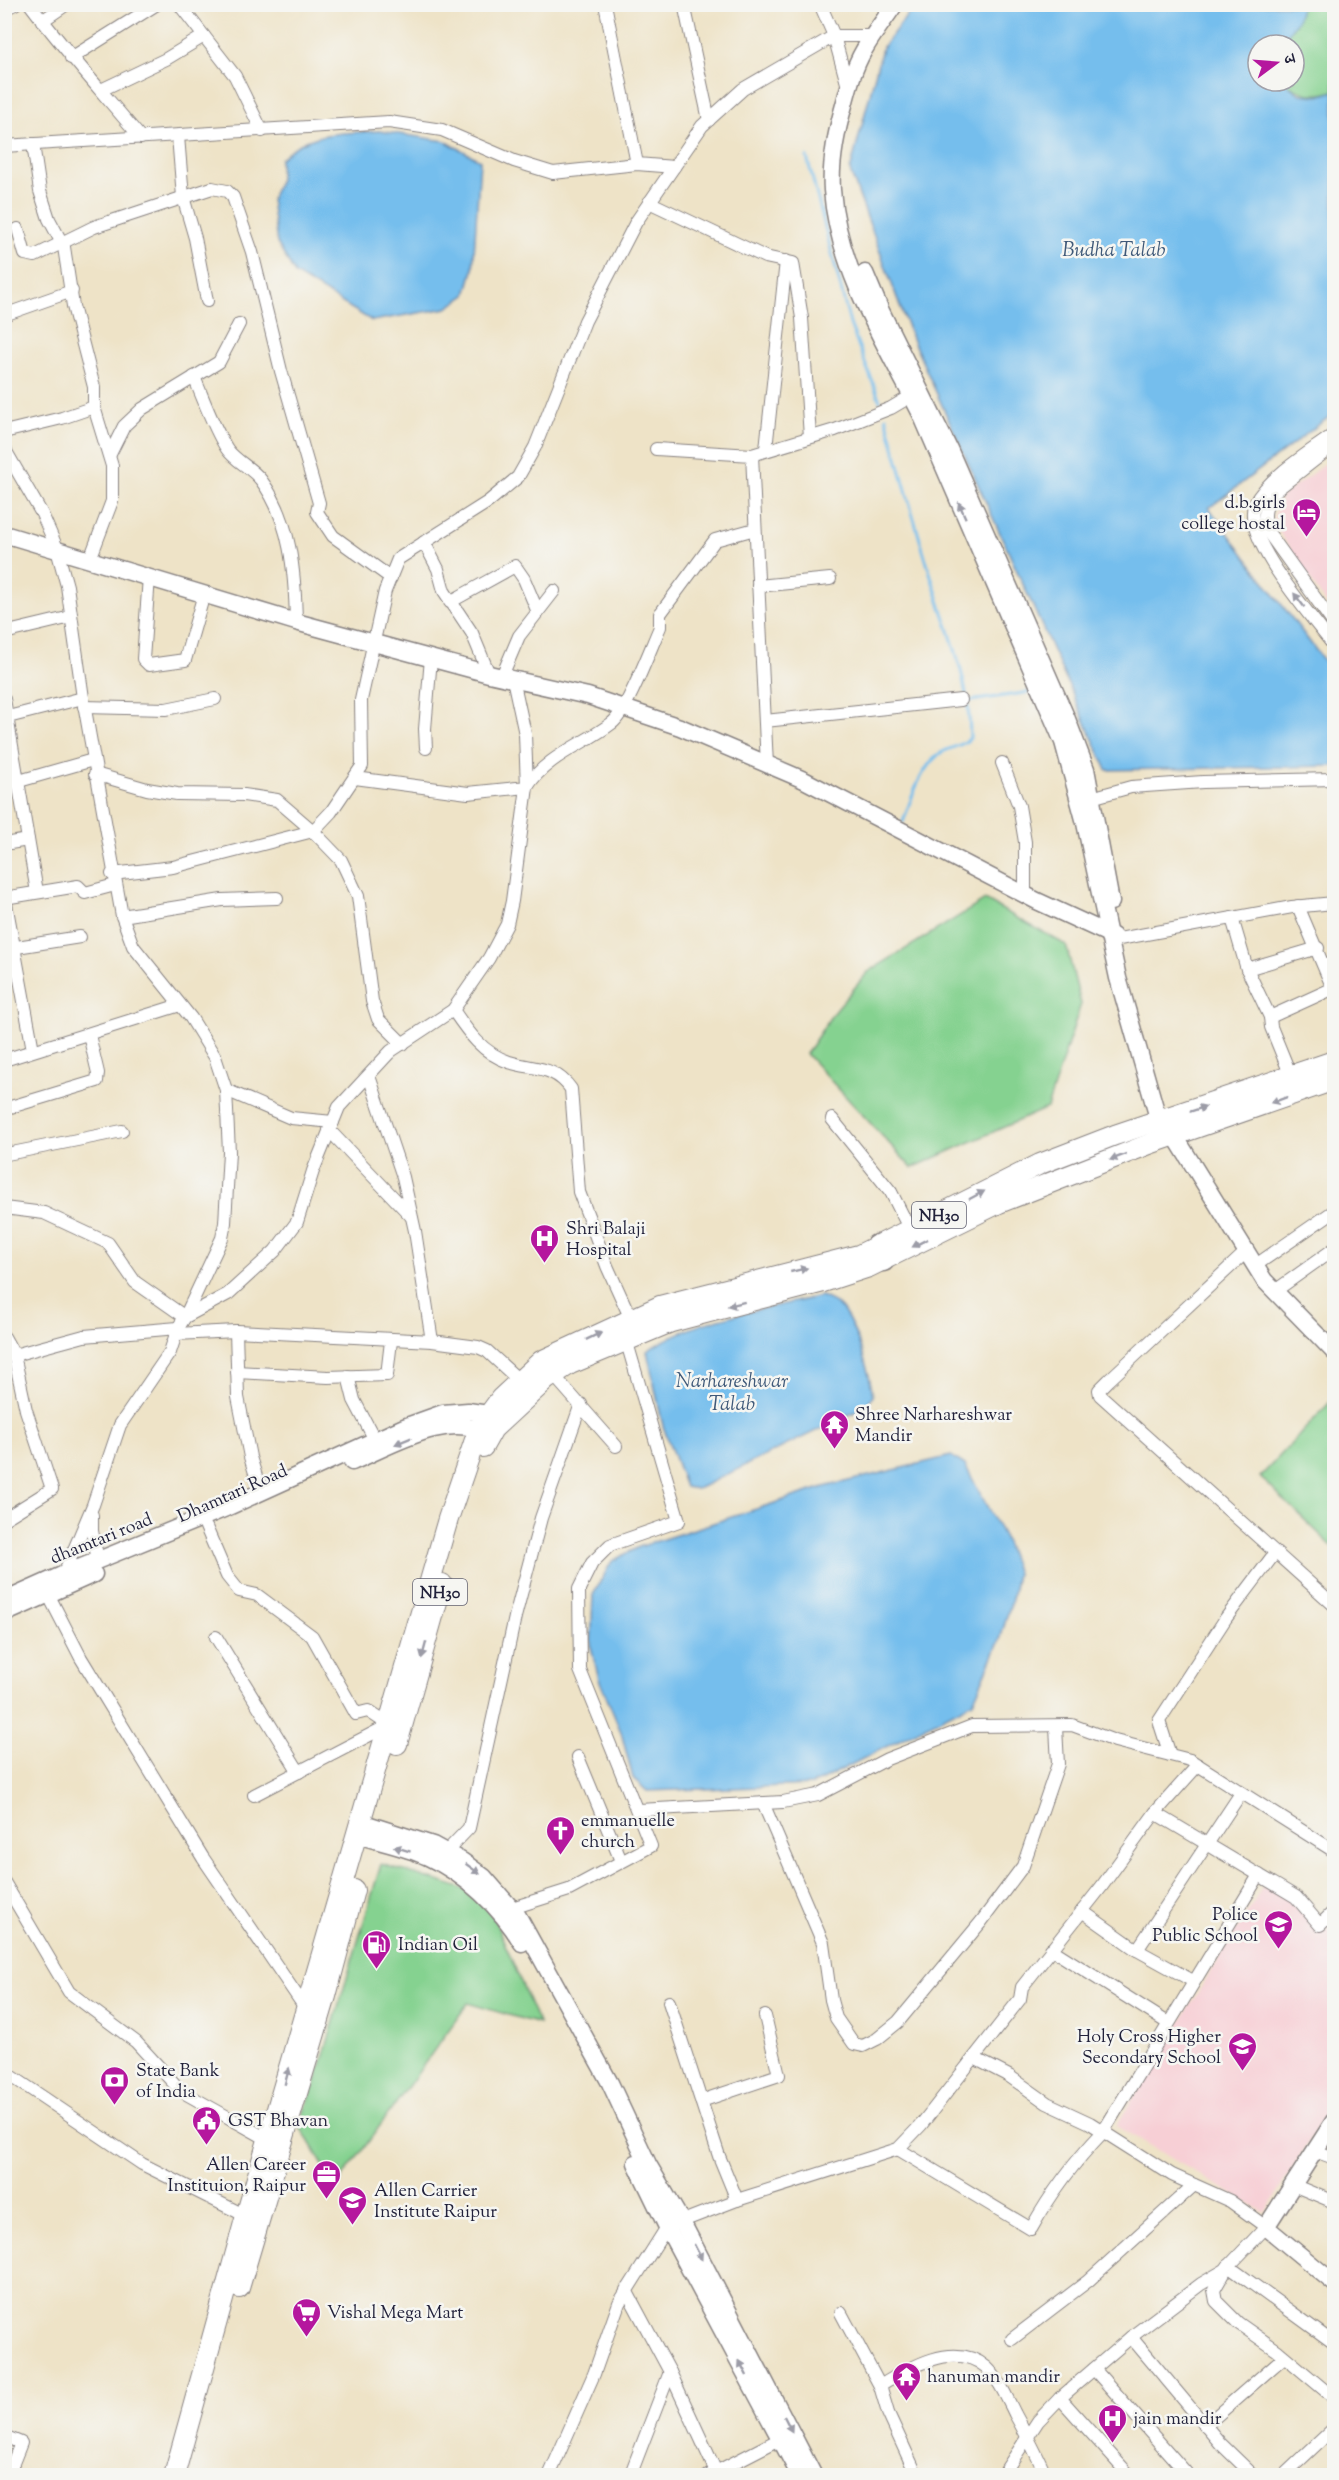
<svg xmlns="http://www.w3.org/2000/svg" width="1339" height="2480" viewBox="0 0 1339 2480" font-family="'Sorts Mill Goudy','Noto Serif Devanagari',serif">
  <rect width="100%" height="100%" fill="#f6f6f2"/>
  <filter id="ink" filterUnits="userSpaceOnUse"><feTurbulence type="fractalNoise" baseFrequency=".0167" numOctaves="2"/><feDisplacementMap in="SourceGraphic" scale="12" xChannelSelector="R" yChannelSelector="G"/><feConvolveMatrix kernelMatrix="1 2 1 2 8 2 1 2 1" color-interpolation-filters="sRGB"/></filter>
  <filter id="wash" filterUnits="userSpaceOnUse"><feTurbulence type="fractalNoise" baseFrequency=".008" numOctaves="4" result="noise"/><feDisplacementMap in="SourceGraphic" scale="24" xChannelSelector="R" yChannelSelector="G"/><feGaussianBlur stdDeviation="1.35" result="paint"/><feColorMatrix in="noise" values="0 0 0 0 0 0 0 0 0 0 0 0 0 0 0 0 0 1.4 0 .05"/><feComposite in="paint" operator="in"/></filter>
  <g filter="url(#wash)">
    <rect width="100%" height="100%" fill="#eee3c7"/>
    <g fill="#f7cfd5">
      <polygon points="1334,457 1334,616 1276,527 1274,516 1282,496"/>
      <polygon points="1267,1880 1334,1934 1334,2100 1265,2213 1116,2126"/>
    </g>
    <g fill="#85d290" stroke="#547a66" stroke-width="1.5">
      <path d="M 1302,5 L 1334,6 L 1334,91 C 1312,98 1301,94 1282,81 L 1294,81 L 1294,45 L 1280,45 L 1297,21 Z"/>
      <polygon points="985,900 1066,945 1081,1004 1047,1108 912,1168 806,1054 833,1013 868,972"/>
      <polygon points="1334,1398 1334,1548 1260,1477"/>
      <polygon points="381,1864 484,1895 539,2024 468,2003 336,2187 299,2125 317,2078"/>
    </g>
    <g fill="#75beed" stroke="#4c7094" stroke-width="1.5">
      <polygon points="915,5 1302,5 1297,21 1280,45 1258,45 1258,81 1282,81 1300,94 1319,96 1334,91 1334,413 1209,508 1334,674 1334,766 1107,770 913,341 850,171 882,48"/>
      <path d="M 379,131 L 445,141 L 480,160 L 473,270 L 466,295 L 447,308 L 372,321 L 295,274 L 277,243 L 271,199 L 280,179 L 280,159 C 309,130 341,134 379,131 Z"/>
      <path d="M 821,1296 C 830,1300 839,1304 844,1312 C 857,1331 870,1374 873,1396 L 865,1407 L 697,1489 L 685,1487 L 663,1426 L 647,1351 C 696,1317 763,1310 821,1296 Z"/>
      <polygon points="951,1456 965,1465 1005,1540 1017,1573 1012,1599 1000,1640 973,1702 812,1785 647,1791 633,1778 621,1732 599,1679 591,1647 593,1595 612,1561 639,1547 824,1487"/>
    </g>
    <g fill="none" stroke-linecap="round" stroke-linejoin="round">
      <g stroke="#75beed" stroke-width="3">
        <polyline points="807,157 850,324 880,401"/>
        <path d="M 886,417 C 901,472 915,526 932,579 C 949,634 970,680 970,738 C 963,747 947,747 938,755 C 919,771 911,800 903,822"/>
        <polyline points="970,701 1031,692"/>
      </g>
    </g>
  </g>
  <g filter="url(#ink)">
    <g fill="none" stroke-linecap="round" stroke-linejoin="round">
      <defs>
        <g id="street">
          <path d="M 30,4 C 65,51 104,94 141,138"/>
          <polyline points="179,4 235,76 262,131"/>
          <polyline points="605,4 637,164"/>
          <polyline points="684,4 709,120"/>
          <polyline points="820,4 834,36 848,87"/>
          <polyline points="4,9 15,4"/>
          <polyline points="42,21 67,4"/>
          <polyline points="71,58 157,4"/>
          <polyline points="101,90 166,59 204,36"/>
          <polyline points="178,136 183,197 195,238 207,301"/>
          <polyline points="33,144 40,191 49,219 64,247 73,306 94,387 94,407 112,466 112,501 90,559"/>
          <polyline points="4,146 389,122 442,130 514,161 553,173 637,164 674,167"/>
          <polyline points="649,202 765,257 793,263 802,318 810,437"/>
          <polyline points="18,229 25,254 35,256 94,227 212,188 227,191 233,197 252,252 281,371 319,503 317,512 333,536 391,578"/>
          <polyline points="4,315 72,291"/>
          <path d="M 194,377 C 204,400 213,427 227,449 C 235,461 252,468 261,480 C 291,520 295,573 296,622"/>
          <polyline points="4,432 62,418 94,407"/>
          <path d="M 1334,434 C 1312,451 1268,477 1255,503 C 1239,536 1314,619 1334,646"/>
          <path d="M 1334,445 L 1275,491 C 1265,504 1262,516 1268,532 L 1334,624"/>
          <polyline points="4,448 42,514 56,546 67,586 83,698 122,916 133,946 191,1018 215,1057 226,1090 229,1152 225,1223 222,1238 185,1317 135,1282 108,1243 44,1213 4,1208"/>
          <polyline points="656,449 752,455"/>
          <polyline points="766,449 786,261"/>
          <polyline points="110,454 124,426 142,409 219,362 239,324"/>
          <polyline points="424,542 438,569 444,591 472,633 489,674"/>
          <polyline points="149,577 143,659 149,665 185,660 204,594"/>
          <polyline points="758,586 830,579"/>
          <polyline points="450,602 515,566 524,579 537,610"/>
          <polyline points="4,633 71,617"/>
          <polyline points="502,676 519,636 554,591"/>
          <polyline points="4,699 37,892"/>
          <polyline points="84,707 166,709 215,699"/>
          <polyline points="8,717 83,698"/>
          <polyline points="765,721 961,700"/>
          <polyline points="426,748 425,729 431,658"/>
          <polyline points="1002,763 1019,806 1025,842 1025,895"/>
          <polyline points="767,765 752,455 835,430 891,408 918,392"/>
          <polyline points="95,774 147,789 177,794 244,795 277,800 313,831 341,860 358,896 372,1001 378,1019 403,1044"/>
          <polyline points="355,778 468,793 527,787 525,734 513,679"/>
          <polyline points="19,781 93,760"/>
          <polyline points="1084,800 1131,787 1203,782 1334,779"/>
          <polyline points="4,844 28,840"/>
          <polyline points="112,874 173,867 313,831 331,812 362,766 361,700 385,591 398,559 488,502 518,477 535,447 585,321 636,222 702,126 743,89 834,36 873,36"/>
          <polyline points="4,898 78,886 85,893 115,885"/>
          <polyline points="5,898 33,1050"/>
          <polyline points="1298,906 1334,991"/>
          <polyline points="122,916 222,900 277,898"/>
          <polyline points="1232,918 1247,969 1270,1017 1271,1027 1291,1076"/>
          <polyline points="1119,939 1292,907 1334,903"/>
          <polyline points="4,949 80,937"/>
          <polyline points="1247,969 1318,948"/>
          <path d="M 453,1010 C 468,1032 482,1053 509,1062 C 534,1070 554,1065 571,1089 L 579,1192 L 607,1266 L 631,1319"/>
          <polyline points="1270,1017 1334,988"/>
          <polyline points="4,1060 180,1005"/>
          <polyline points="369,1076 403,1177 415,1231 432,1341"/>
          <polyline points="226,1090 291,1118 333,1122"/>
          <polyline points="4,1109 97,1081 98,1073 89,1035"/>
          <polyline points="832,1119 891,1192 910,1230"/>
          <polyline points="329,1130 411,1216"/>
          <polyline points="4,1147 7,1154 122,1131"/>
          <polyline points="1247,1251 1109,1380 1099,1390 1100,1395 1334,1605"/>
          <polyline points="1256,1265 1334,1211"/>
          <polyline points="1275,1291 1334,1249"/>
          <polyline points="236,1331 238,1397 250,1457 261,1492"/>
          <polyline points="176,1334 236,1331 432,1341 478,1347 487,1351 523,1384"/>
          <polyline points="4,1337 14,1355 26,1410 52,1489 4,1519"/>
          <polyline points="14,1355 84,1336 178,1328"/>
          <polyline points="550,1371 616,1446"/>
          <polyline points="237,1372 328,1377 387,1375 391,1341"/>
          <polyline points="348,1376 354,1400 375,1440"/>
          <polyline points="92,1515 92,1531 98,1560"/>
          <polyline points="206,1527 227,1576 239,1591 257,1595 312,1636 356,1714 368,1711 389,1725 254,1795"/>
          <path d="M 62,1578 L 93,1505 L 120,1425 L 170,1352 L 178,1328 L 185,1317 L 228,1294 L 275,1251 L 297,1222 L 313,1171 L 339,1107 L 391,1051 L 453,1010 L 489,958 L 507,924 L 512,901 L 527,787 C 546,756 585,744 612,723 C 627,712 651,647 660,627 L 660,614 L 715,540 L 755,529"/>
          <polyline points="48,1594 81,1658 203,1858 306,2009"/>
          <polyline points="216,1637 299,1772"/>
          <polyline points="1170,1755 1159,1721 1226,1618 1275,1553"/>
          <polyline points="578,1757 621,1861"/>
          <polyline points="763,1803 823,1943 831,2000 836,2018 854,2044 863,2046 877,2039 898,2022 981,1922 1023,1866 1058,1764 1056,1727"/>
          <polyline points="639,1810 783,1802 818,1795 887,1759 972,1726 1072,1725 1115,1741 1190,1760 1334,1851"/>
          <polyline points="1155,1813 1296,1897 1320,1925 1334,1911"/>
          <polyline points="446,1852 469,1828 515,1617 541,1518 581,1404"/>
          <polyline points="4,1882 69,1992 136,2042 181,2091 269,2140"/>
          <polyline points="512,1908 569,1890 651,1846 580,1670 579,1589 592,1563 610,1545 679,1521 625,1336"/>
          <polyline points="1082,1911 1137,1950 1193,1981"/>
          <polyline points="1051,1949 1168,2023"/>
          <polyline points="1137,1950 1241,1793"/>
          <polyline points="669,2002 719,2156 737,2200"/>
          <polyline points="974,2058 1009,2076 1047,2103 1090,2123 1172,2175 1230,2201 1266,2227 1226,2269 1214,2290 1216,2301 1238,2323 1278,2351 1334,2398"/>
          <polyline points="4,2071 142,2164 246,2216"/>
          <polyline points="701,2101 779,2075 765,2016"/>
          <path d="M 898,2149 L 1031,2229 C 1051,2193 1074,2162 1103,2132 L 1259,1875"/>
          <polyline points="1315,2151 1334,2158"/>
          <polyline points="1293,2185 1334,2202"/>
          <polyline points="1228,2266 1334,2343"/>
          <polyline points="626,2290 670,2372 718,2476"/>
          <polyline points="841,2313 880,2386 888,2413 917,2476"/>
          <polyline points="1131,2337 1220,2443 1254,2476"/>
          <polyline points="1012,2339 1088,2281 1194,2185"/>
          <polyline points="1094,2369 1189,2476"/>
          <path d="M 880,2386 C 909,2368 954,2340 986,2367 C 999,2379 1007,2398 1015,2414 C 1026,2434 1037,2454 1046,2476"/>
          <polyline points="1060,2398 1130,2476"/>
          <polyline points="1205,2426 1284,2357"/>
          <polyline points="4,2436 21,2443 9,2473 16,2476"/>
          <polyline points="549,2476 594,2374 619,2303 667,2227 737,2200 898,2149 921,2125 1020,1999 1022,1987 1102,1886 1155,1813 1198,1765"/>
          <polyline points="630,2476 670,2372"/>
          <polyline points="708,2476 780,2439"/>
          <polyline points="1002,2476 1038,2421 1060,2398 1131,2337 1201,2284 1225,2270"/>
          <polyline points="1283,2476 1334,2428"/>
        </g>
        <g id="secondary">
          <path d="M 895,4 C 885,19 873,34 864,50 C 854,67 849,86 844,105 C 836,133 830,161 832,190 C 838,270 886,345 921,414 L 1063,742 L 1085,823 L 1118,978 L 1156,1111 L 1165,1120 L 1264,1280 L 1334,1352"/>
          <polyline points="865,273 881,311 949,449 1067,719 1086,769 1111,902"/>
          <polyline points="4,534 296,622 489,674 588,696 680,727 804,780 1037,901 1113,936"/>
          <path d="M 352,1462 C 391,1446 450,1409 489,1435"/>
          <polyline points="4,1601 62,1575 226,1508 404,1427 443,1413 468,1411 488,1414 497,1420"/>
          <polyline points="4,1614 94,1574"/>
          <polyline points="361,1822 433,1845 462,1861 484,1877 518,1916 610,2083 648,2164 682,2222 814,2476"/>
          <path d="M 357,1835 C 380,1842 406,1847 428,1857 C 467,1875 500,1907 522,1943"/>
          <polyline points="1334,2121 1266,2227 1334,2283"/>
          <polyline points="636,2163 667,2227 800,2476"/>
        </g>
        <g id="primary">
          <polyline points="483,1447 493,1429 547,1379 570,1364 611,1347 671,1322 823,1282 869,1267 999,1203 1152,1143 1334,1080"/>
          <polyline points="397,1744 442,1584"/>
          <polyline points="239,2288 326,1996 354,1890"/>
          <polyline points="174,2476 246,2216 448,1519 479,1428 501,1398 541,1361 660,1306 859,1255 1040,1164 1115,1135 1334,1061"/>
        </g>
        <polyline id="highway" points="877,1246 883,1260"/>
      </defs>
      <use href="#street" stroke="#888281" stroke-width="14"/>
      <use href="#secondary" stroke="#888281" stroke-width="19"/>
      <use href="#primary" stroke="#888281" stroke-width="22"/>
      <use href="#highway" stroke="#888281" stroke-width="25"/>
      <use href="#street" stroke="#fff" stroke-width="12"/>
      <use href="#secondary" stroke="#fff" stroke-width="16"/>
      <use href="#primary" stroke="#fff" stroke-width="20"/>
      <use href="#highway" stroke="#fff" stroke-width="22"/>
    </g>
    <defs><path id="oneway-solid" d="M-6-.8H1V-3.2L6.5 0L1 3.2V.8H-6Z" transform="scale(1.5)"/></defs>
    <g fill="#9c9ca7">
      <use href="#oneway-solid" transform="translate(962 510) rotate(-114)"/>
      <use href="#oneway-solid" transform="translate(1299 600) rotate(-127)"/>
      <use href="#oneway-solid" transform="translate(1279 1100) rotate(160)"/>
      <use href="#oneway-solid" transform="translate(1198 1109) rotate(-18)"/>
      <use href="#oneway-solid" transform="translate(1118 1157) rotate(159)"/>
      <use href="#oneway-solid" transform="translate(977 1195) rotate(-28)"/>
      <use href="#oneway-solid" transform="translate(920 1243) rotate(153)"/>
      <use href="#oneway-solid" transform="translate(799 1270) rotate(-13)"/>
      <use href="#oneway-solid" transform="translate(736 1304) rotate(166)"/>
      <use href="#oneway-solid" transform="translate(594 1336) rotate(-25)"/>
      <use href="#oneway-solid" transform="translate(403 1441) rotate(158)"/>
      <use href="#oneway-solid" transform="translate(424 1650) rotate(105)"/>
      <use href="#oneway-solid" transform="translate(402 1849) rotate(-163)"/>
      <use href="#oneway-solid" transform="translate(473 1869) rotate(35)"/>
      <use href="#oneway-solid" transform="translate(287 2076) rotate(-75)"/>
      <use href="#oneway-solid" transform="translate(698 2252) rotate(63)"/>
      <use href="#oneway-solid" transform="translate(743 2368) rotate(-117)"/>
      <use href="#oneway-solid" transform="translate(788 2424) rotate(63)"/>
    </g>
  </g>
  <defs>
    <symbol id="hotel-pin" viewBox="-11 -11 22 30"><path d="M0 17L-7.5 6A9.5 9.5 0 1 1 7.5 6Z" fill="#b5179e" stroke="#f6f6f2"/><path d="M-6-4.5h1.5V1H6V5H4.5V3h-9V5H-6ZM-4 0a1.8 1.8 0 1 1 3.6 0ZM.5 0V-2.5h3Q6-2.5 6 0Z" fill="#fff"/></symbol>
    <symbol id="hospital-pin" viewBox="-11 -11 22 30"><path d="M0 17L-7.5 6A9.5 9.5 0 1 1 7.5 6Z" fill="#b5179e" stroke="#f6f6f2"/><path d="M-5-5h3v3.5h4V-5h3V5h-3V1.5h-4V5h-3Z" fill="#fff"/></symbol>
    <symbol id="temple-pin" viewBox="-11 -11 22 30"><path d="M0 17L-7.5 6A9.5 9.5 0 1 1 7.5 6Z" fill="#b5179e" stroke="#f6f6f2"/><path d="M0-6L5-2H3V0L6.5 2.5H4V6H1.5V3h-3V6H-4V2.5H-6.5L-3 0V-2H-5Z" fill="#fff"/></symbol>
    <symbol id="church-pin" viewBox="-11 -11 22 30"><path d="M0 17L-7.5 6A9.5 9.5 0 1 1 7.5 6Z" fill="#b5179e" stroke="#f6f6f2"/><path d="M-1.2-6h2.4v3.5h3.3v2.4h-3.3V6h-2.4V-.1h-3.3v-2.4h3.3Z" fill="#fff"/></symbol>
    <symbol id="school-pin" viewBox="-11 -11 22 30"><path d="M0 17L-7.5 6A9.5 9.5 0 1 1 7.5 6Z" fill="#b5179e" stroke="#f6f6f2"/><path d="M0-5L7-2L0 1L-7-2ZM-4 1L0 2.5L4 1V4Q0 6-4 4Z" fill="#fff"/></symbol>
    <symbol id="fuel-pin" viewBox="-11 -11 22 30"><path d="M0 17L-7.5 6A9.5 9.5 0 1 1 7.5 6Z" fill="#b5179e" stroke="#f6f6f2"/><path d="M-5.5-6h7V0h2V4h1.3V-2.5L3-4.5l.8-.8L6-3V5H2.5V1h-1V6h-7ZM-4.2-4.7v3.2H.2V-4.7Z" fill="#fff"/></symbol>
    <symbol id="bank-pin" viewBox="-11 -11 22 30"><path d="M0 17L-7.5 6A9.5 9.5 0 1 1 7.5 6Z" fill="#b5179e" stroke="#f6f6f2"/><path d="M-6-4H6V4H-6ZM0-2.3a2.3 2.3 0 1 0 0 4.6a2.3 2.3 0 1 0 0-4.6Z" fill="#fff"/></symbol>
    <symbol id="civic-pin" viewBox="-11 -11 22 30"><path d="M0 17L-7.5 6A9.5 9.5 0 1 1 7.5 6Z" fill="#b5179e" stroke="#f6f6f2"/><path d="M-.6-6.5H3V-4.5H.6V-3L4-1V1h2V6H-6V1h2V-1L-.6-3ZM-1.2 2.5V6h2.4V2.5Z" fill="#fff"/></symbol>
    <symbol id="office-pin" viewBox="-11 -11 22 30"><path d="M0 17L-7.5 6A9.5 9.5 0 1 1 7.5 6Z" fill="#b5179e" stroke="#f6f6f2"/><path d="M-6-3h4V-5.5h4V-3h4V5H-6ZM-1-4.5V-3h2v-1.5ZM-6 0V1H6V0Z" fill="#fff"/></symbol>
    <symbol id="supermarket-pin" viewBox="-11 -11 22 30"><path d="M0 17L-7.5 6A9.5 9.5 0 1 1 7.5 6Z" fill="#b5179e" stroke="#f6f6f2"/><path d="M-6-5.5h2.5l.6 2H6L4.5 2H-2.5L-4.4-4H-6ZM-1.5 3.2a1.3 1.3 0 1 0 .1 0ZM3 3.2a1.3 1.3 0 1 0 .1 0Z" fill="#fff"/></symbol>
  </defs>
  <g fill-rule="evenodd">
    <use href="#hotel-pin" x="1290" y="496" width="33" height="45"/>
    <use href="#hospital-pin" x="528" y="1222" width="33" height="45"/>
    <use href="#temple-pin" x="818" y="1408" width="33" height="45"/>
    <use href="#church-pin" x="544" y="1814" width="33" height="45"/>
    <use href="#school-pin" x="1262" y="1908" width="33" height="45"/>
    <use href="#fuel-pin" x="360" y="1928" width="33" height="45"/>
    <use href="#school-pin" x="1226" y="2030" width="33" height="45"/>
    <use href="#bank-pin" x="98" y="2064" width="33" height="45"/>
    <use href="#civic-pin" x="190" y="2104" width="33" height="45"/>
    <use href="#office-pin" x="310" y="2158" width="33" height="45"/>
    <use href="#school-pin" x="336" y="2184" width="33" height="45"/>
    <use href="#supermarket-pin" x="290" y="2296" width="33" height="45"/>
    <use href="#temple-pin" x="890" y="2360" width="33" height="45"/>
    <use href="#hospital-pin" x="1096" y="2402" width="33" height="45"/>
  </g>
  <g text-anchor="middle" stroke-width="5" stroke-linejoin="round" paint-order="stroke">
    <g fill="#f6f6f2" stroke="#626272" stroke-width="1.5">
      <rect x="912" y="1202" width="54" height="26" rx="4.5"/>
      <rect x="413" y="1579" width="54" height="26" rx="4.5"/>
    </g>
    <g font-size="16" font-weight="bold" fill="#22223b">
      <text x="939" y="1221">NH30</text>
      <text x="440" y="1598">NH30</text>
    </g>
    <g font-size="18" fill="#22223b" stroke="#f6f6f2" text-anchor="start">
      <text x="1285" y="508" text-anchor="end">d.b.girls<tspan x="1285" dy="21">college hostal</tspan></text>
      <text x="566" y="1234">Shri Balaji<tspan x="566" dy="21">Hospital</tspan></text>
      <text x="855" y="1420">Shree Narhareshwar<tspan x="855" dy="21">Mandir</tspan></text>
      <text x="581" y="1826">emmanuelle<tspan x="581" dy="21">church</tspan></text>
      <text x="1258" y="1920" text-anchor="end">Police<tspan x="1258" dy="21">Public School</tspan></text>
      <text x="398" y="1950">Indian Oil</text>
      <text x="1221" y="2042" text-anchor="end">Holy Cross Higher<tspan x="1221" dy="21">Secondary School</tspan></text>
      <text x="136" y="2076">State Bank<tspan x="136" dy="21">of India</tspan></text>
      <text x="228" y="2126">GST Bhavan</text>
      <text x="306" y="2170" text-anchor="end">Allen Career<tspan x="306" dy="21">Instituion, Raipur</tspan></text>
      <text x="374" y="2196">Allen Carrier<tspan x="374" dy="21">Institute Raipur</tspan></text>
      <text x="327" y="2318">Vishal Mega Mart</text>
      <text x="927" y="2382">hanuman mandir</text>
      <text x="1133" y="2424">jain mandir</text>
    </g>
    <g font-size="18" fill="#22223b" stroke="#f6f6f2">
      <text transform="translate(232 1493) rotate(-24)" y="6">Dhamtari Road</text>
      <text transform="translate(101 1538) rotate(-22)" y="6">dhamtari road</text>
    </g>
    <g font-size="20" font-style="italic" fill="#3f5979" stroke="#f6f6f2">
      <text x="1114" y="256">Budha Talab</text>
      <text x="732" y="1387">Narhareshwar<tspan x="732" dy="23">Talab</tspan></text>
    </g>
  </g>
  <rect width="1339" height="2480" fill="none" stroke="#f6f6f2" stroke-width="24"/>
  <g transform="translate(1276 63) rotate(74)"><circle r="28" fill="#f6f6f2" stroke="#a1a1a9" stroke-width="1.5"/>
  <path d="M0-4.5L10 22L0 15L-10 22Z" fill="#b5179e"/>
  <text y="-9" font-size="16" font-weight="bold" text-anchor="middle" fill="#22223b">उ</text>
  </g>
</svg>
